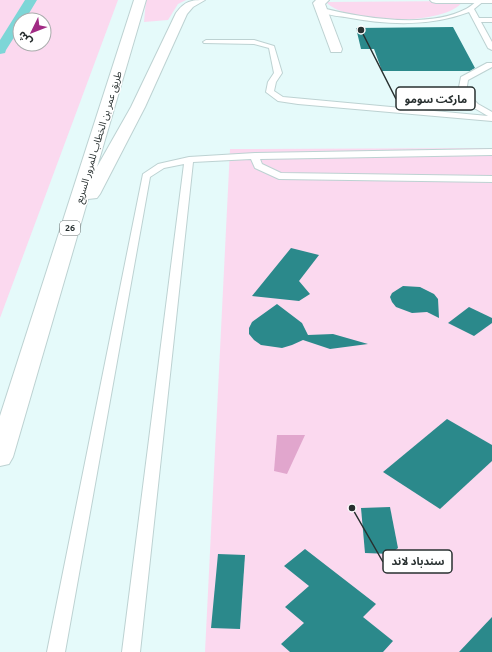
<svg xmlns="http://www.w3.org/2000/svg" width="492" height="652" viewBox="0 0 492 652" font-family="Ubuntu,'Noto Sans Arabic',sans-serif">
  <rect width="100%" height="100%" fill="#e5fafa"/>
  <g fill="#fbd9ef" fill-rule="evenodd">
    <path d="M 0,0 L 118,0 L 0,318 ZM 20,20 L 44,20 L 44,44 L 20,44 Z"/>
    <polygon points="146,0 186,0 178,4 168,20 144,22"/>
    <path d="M 463,1 C 446,27 345,24 326,2 Z"/>
    <polygon points="492,148 492,652 205,652 230,149"/>
  </g>
  <polygon fill="#e1a6cd" points="277,435 305,435 287,474 274,471"/>
  <g fill="none" stroke-linecap="round" stroke-linejoin="round">
    <polygon fill="#7dd6d7" fill-rule="evenodd" points="25,0 37,0 25,20 20,20 20,28 6,50 5,53 0,54 0,40"/>
  </g>
  <g fill="#2b898b">
    <polygon points="453,27 475,68 470,71 382,71 374,49 361,49 356,28"/>
    <polygon points="291,248 319,255 299,281 310,294 299,301 252,296"/>
    <polygon points="403,286 420,287 434,294 438,299 439,318 427,312 412,313 396,307 392,302 390,297 392,293"/>
    <polygon points="277,304 302,323 308,335 333,334 368,344 330,349 303,340 292,345 282,348 261,345 254,340 249,334 249,328 252,322"/>
    <polygon points="469,307 492,318 492,323 474,336 448,323"/>
    <polygon points="447,419 492,445 492,461 440,509 383,472"/>
    <polygon points="390,507 398,548 390,554 365,553 361,508"/>
    <polygon points="305,549 376,604 363,617 393,641 383,652 290,652 281,644 304,623 285,607 309,586 284,566"/>
    <polygon points="218,554 245,555 240,629 211,628"/>
    <polygon points="492,617 492,652 459,652"/>
  </g>
  <g fill="none" stroke-linecap="round" stroke-linejoin="round">
    <defs>
      <g id="lane">
        <path d="M 478,0 L 485,0 L 474,9 L 479,18 L 492,18 L 492,22 L 481,22 L 492,42 L 492,50 L 488,48 L 469,12 C 429,27 387,25 345,17 C 337,16 325,15 319,10 L 322,8 C 362,18 428,29 466,9 C 470,7 474,3 478,0 Z"/>
        <polygon points="206,40 254,40 274,46 282,73 276,82 274,91 283,97 488,116 469,105 458,92 461,77 487,63 492,63 492,67 468,80 466,92 478,104 492,112 492,121 298,104 278,101 266,92 268,82 274,73 269,48 254,44 204,43 203,42"/>
        <polygon points="492,149 492,155 260,159 262,164 281,173 492,176 492,182 279,179 255,168 251,159 193,162 140,652 122,652 184,164 164,168 150,177 65,652 47,652 143,174 158,164 189,157 255,153"/>
      </g>
      <g id="street">
        <polygon points="316,0 329,0 325,4 342,49 341,52 331,52 330,49 313,3"/>
        <polygon points="430,0 492,0 492,3 436,3 432,2"/>
      </g>
      <path id="highway" d="M 134,0 L 146,0 L 97,167 L 131,107 L 176,13 C 185,1 191,0 205,0 L 193,7 L 187,14 L 145,107 L 100,194 L 97,198 L 88,199 L 13,457 L 9,464 L 0,466 L 0,416 Z"/>
    </defs>
    <use href="#lane" stroke="#bdd2d2" stroke-width="2"/>
    <use href="#street" stroke="#bdd2d2" stroke-width="2"/>
    <use href="#highway" stroke="#bdd2d2" stroke-width="2"/>
    <use href="#lane" fill="#fff" fill-rule="evenodd"/>
    <use href="#street" fill="#fff" fill-rule="evenodd"/>
    <use href="#highway" fill="#fff" fill-rule="evenodd"/>
  </g>
  <g text-anchor="middle" stroke-width="3" stroke-linejoin="round" paint-order="stroke">
    <rect fill="#fff" stroke="#686e6e" stroke-width="1" x="60" y="221" width="20" height="14" rx="3"/>
    <g font-size="9" font-weight="bold" fill="#283030">
      <text x="70" y="231">26</text>
    </g>
    <g font-size="10" fill="#283030" stroke="#fff">
      <text transform="translate(98 137) rotate(-73)" y="4">طريق عمر بن الخطاب للمرور السريع</text>
    </g>
  </g>
  <path fill="none" stroke="#283030" stroke-width="1.5" d="M361 30L396 99M352 508L383 562"/>
  <g fill="#283030" stroke="#fff" stroke-width="1.5">
    <circle cx="361" cy="30" r="4"/>
    <circle cx="352" cy="508" r="4"/>
  </g>
  <g fill="#fff" stroke="#283030" stroke-width="1.5">
    <rect x="396" y="87" width="79" height="23" rx="4"/>
    <rect x="383" y="550" width="69" height="23" rx="4"/>
  </g>
  <g font-size="11" text-anchor="middle" font-weight="bold" fill="#283030">
    <text x="436" y="103">ماركت سومو</text>
    <text x="418" y="565">سندباد لاند</text>
  </g>
  <g transform="translate(32 32) rotate(227)"><circle r="19" fill="#ffffff" stroke="#a9acac"/>
  <path d="M0-3L7 15L0 10L-7 15Z" fill="#a12b84"/>
  <text y="-6" font-size="11" font-weight="bold" text-anchor="middle" fill="#283030">ش</text>
  </g>
</svg>
